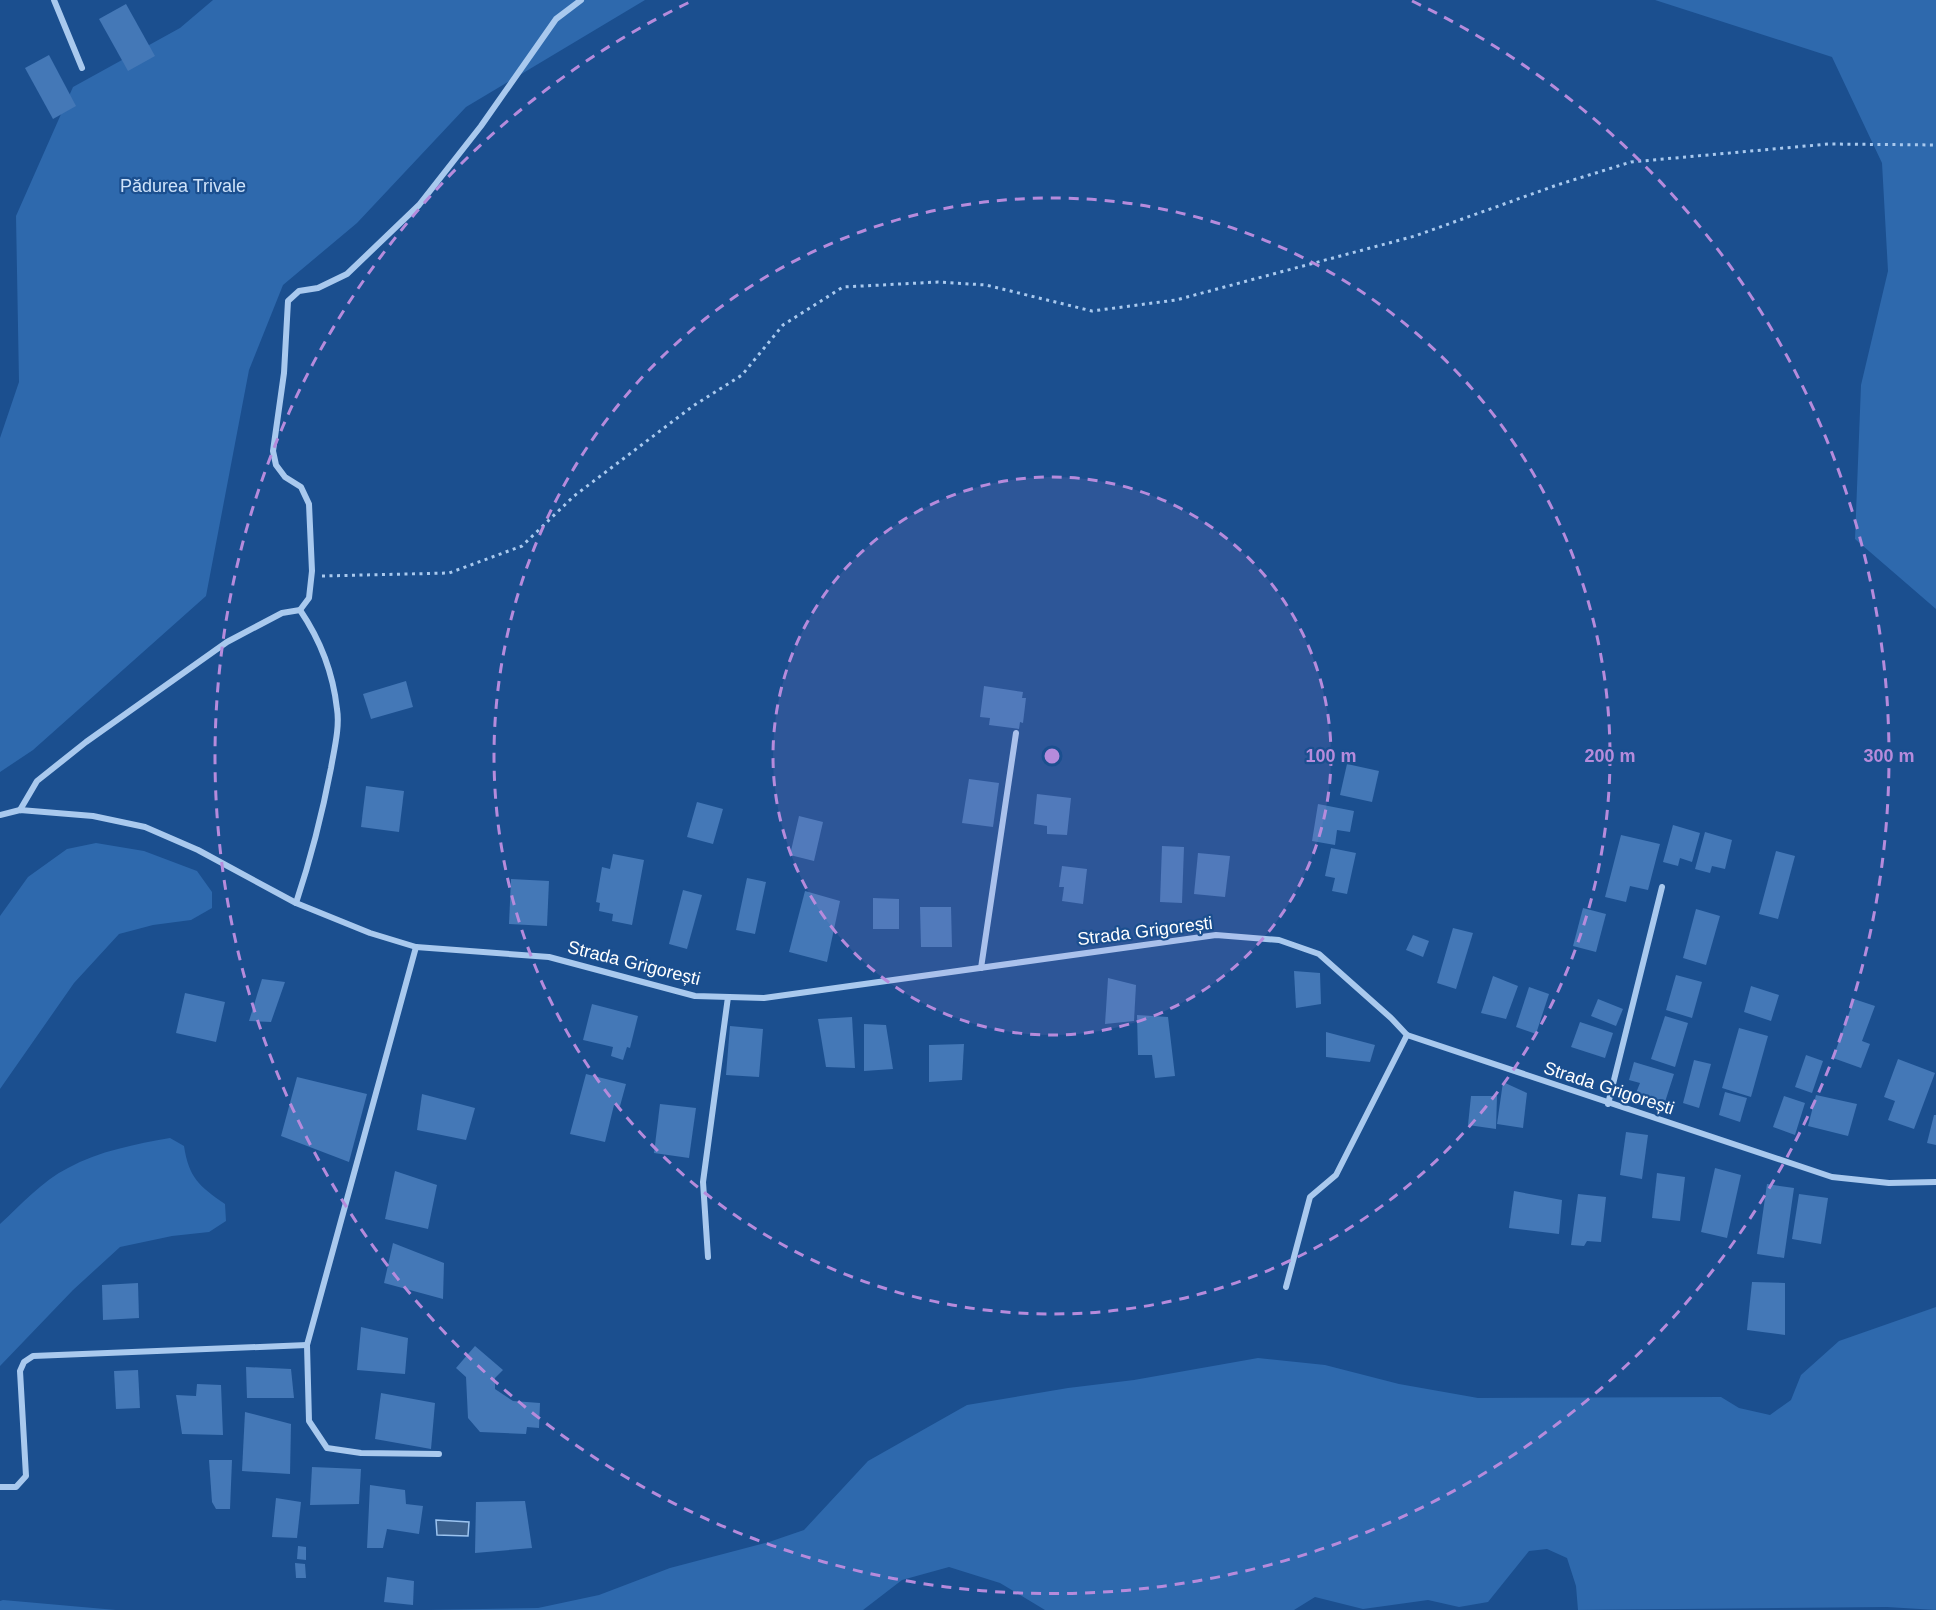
<svg xmlns="http://www.w3.org/2000/svg" width="1936" height="1610" viewBox="0 0 1936 1610" font-family="Helvetica,sans-serif">
  <rect width="100%" height="100%" fill="#1b4f8f"/>
  <g fill="#2e69ad">
    <polygon points="213,0 645,0 466,107 357,223 283,285 249,370 206,596 33,750 0,772 0,438 19,382 16,216 73,87 180,28"/>
    <polygon points="1655,0 1936,0 1936,609 1855,539 1861,385 1888,271 1882,163 1832,57"/>
    <polygon points="96,843 144,851 197,871 212,892 212,908 191,920 153,925 119,934 74,983 0,1089 0,916 28,877 67,849"/>
    <path d="M 170,1138 L 184,1146 C 189,1178 199,1186 225,1204 L 226,1221 L 209,1232 L 172,1236 L 120,1247 L 73,1290 L 0,1366 L 0,1224 C 21,1205 42,1181 68,1168 C 99,1151 136,1144 170,1138 Z"/>
    <polygon points="1936,1307 1936,1610 1887,1607 1578,1610 1576,1586 1567,1558 1547,1549 1529,1551 1488,1602 1459,1607 1428,1600 1363,1609 1315,1597 1294,1610 1045,1610 1000,1583 949,1567 902,1580 863,1610 427,1610 538,1608 599,1595 670,1568 769,1542 804,1530 868,1461 967,1405 1068,1388 1134,1380 1258,1358 1325,1365 1399,1384 1478,1398 1721,1397 1739,1408 1770,1415 1791,1400 1801,1375 1839,1341"/>
    <polygon points="3,1600 116,1610 0,1610 0,1601"/>
  </g>
  <polygon fill="#3c6290" stroke="#9cc4f0" stroke-width="1.5" points="436,1520 469,1522 468,1536 437,1535"/>
  <g fill="#4478b7">
    <polygon points="126,4 155,56 128,71 99,19"/>
    <polygon points="49,55 76,106 53,119 25,68"/>
    <polygon points="406,681 413,707 371,719 363,694"/>
    <polygon points="984,686 1023,692 1022,698 1026,698 1023,723 1020,722 1019,729 989,725 990,718 980,717"/>
    <polygon points="1347,764 1379,771 1372,802 1340,795"/>
    <polygon points="969,779 999,783 993,827 962,823"/>
    <polygon points="366,786 404,791 399,832 361,827"/>
    <polygon points="1037,794 1071,798 1067,835 1047,834 1047,826 1034,824"/>
    <polygon points="697,802 723,809 713,844 687,837"/>
    <polygon points="1318,804 1354,811 1350,832 1337,830 1335,845 1312,841"/>
    <polygon points="799,816 823,822 814,861 790,855"/>
    <polygon points="1673,825 1700,833 1692,862 1680,858 1678,866 1663,862"/>
    <polygon points="1705,832 1732,840 1725,869 1712,866 1710,873 1695,869"/>
    <polygon points="1621,835 1660,844 1648,890 1630,886 1626,902 1605,897"/>
    <polygon points="1162,846 1184,847 1182,903 1160,902"/>
    <polygon points="1331,848 1356,853 1347,894 1332,891 1335,878 1325,876"/>
    <polygon points="1776,851 1795,856 1778,919 1759,914"/>
    <polygon points="1198,853 1230,856 1225,897 1194,894"/>
    <polygon points="613,854 644,860 632,925 612,921 613,914 599,911 600,903 596,902 602,867 610,869"/>
    <polygon points="1062,866 1087,869 1083,904 1062,901 1064,887 1059,887"/>
    <polygon points="747,878 766,882 755,934 736,930"/>
    <polygon points="511,879 549,881 547,926 509,924"/>
    <polygon points="683,890 702,895 687,949 669,944"/>
    <polygon points="805,891 840,901 827,962 789,952"/>
    <polygon points="873,898 899,899 899,929 873,929"/>
    <polygon points="920,907 951,907 952,947 921,947"/>
    <polygon points="1583,908 1606,914 1596,952 1573,946"/>
    <polygon points="1696,909 1720,916 1706,965 1683,958"/>
    <polygon points="1453,928 1473,933 1456,989 1437,983"/>
    <polygon points="1413,935 1429,941 1423,957 1406,950"/>
    <polygon points="1294,971 1320,973 1321,1004 1296,1008"/>
    <polygon points="1676,975 1702,982 1692,1018 1666,1010"/>
    <polygon points="1493,976 1518,986 1506,1019 1481,1013"/>
    <polygon points="1108,978 1136,985 1134,1021 1105,1024"/>
    <polygon points="262,979 285,982 271,1022 249,1021"/>
    <polygon points="1751,986 1779,995 1771,1021 1744,1012"/>
    <polygon points="1529,987 1549,994 1536,1034 1516,1027"/>
    <polygon points="185,993 225,1002 216,1042 176,1033"/>
    <polygon points="1598,999 1623,1009 1616,1026 1591,1016"/>
    <polygon points="1854,999 1875,1006 1862,1041 1870,1044 1861,1068 1833,1058"/>
    <polygon points="592,1004 638,1016 630,1048 627,1047 623,1060 611,1056 613,1047 583,1040"/>
    <polygon points="1137,1015 1168,1017 1175,1076 1155,1078 1152,1055 1138,1055"/>
    <polygon points="1665,1016 1688,1023 1675,1067 1651,1059"/>
    <polygon points="852,1017 855,1068 826,1067 818,1019"/>
    <polygon points="1580,1022 1613,1033 1605,1058 1571,1047"/>
    <polygon points="864,1024 886,1025 893,1069 864,1071"/>
    <polygon points="730,1026 763,1029 759,1077 726,1075"/>
    <polygon points="1739,1028 1768,1036 1751,1097 1722,1088"/>
    <polygon points="1326,1032 1375,1045 1370,1062 1326,1057"/>
    <polygon points="964,1044 962,1080 929,1082 929,1045"/>
    <polygon points="1806,1055 1823,1061 1812,1093 1795,1087"/>
    <polygon points="1898,1059 1935,1073 1914,1129 1888,1120 1895,1101 1884,1097"/>
    <polygon points="1694,1060 1711,1064 1699,1108 1683,1103"/>
    <polygon points="1634,1062 1674,1074 1665,1102 1636,1093 1640,1083 1629,1080"/>
    <polygon points="586,1074 626,1084 620,1106 614,1105 605,1142 570,1134"/>
    <polygon points="297,1077 367,1094 349,1162 281,1136"/>
    <polygon points="1503,1082 1527,1093 1523,1128 1497,1124"/>
    <polygon points="1725,1092 1747,1098 1740,1122 1719,1115"/>
    <polygon points="422,1094 475,1108 466,1140 417,1130"/>
    <polygon points="1816,1095 1857,1104 1848,1136 1808,1126"/>
    <polygon points="1471,1096 1497,1096 1496,1129 1468,1125"/>
    <polygon points="1784,1096 1805,1103 1795,1135 1773,1127"/>
    <polygon points="660,1104 696,1108 689,1158 654,1153"/>
    <polygon points="1934,1115 1936,1115 1936,1145 1927,1143"/>
    <polygon points="1626,1132 1648,1135 1642,1179 1620,1175"/>
    <polygon points="1715,1168 1741,1175 1727,1238 1701,1232"/>
    <polygon points="395,1171 437,1185 428,1229 385,1219"/>
    <polygon points="1657,1173 1685,1177 1680,1221 1652,1218"/>
    <polygon points="1767,1184 1794,1188 1784,1258 1757,1254"/>
    <polygon points="1514,1191 1562,1200 1559,1234 1509,1228"/>
    <polygon points="1578,1194 1606,1197 1601,1242 1587,1241 1584,1246 1571,1245"/>
    <polygon points="1799,1194 1828,1198 1821,1244 1792,1239"/>
    <polygon points="393,1243 444,1263 443,1299 384,1283"/>
    <polygon points="1752,1282 1785,1283 1785,1335 1747,1330"/>
    <polygon points="138,1283 139,1318 103,1320 102,1285"/>
    <polygon points="361,1327 408,1338 405,1374 357,1370"/>
    <polygon points="475,1346 503,1370 495,1378 495,1389 513,1401 540,1403 539,1428 527,1427 526,1434 480,1432 468,1418 466,1377 456,1368"/>
    <polygon points="246,1367 291,1369 294,1398 247,1398"/>
    <polygon points="138,1370 140,1408 116,1409 114,1371"/>
    <polygon points="197,1384 221,1385 223,1435 182,1434 176,1395 196,1396"/>
    <polygon points="381,1393 435,1403 431,1449 375,1439"/>
    <polygon points="245,1412 291,1424 290,1474 242,1471"/>
    <polygon points="209,1460 232,1460 230,1509 216,1509 212,1502"/>
    <polygon points="312,1467 361,1469 359,1504 310,1505"/>
    <polygon points="370,1485 405,1490 406,1504 423,1506 419,1534 387,1529 383,1548 367,1548"/>
    <polygon points="276,1498 301,1502 297,1538 272,1537"/>
    <polygon points="525,1501 532,1548 475,1553 476,1502"/>
    <polygon points="298,1546 306,1547 306,1560 297,1559"/>
    <polygon points="295,1563 305,1564 306,1578 296,1578"/>
    <polygon points="387,1577 414,1581 413,1605 384,1602"/>
  </g>
  <g fill="none" stroke-linecap="round" stroke-linejoin="round">
    <polyline stroke="#a9c9ee" stroke-width="3" stroke-dasharray="3 4.5" stroke-linecap="butt" points="322,576 449,573 522,546 574,496 693,406 742,375 783,325 843,287 938,282 986,285 1092,311 1176,300 1415,236 1557,185 1631,162 1828,144 1936,145"/>
    <g stroke="#a9c9ee" stroke-width="6">
      <polyline points="54,0 82,68"/>
      <polyline points="20,810 37,781 86,742 227,642 282,613 300,610 309,598 312,571 309,504 301,487 285,477 276,465 273,451 284,373 288,301 299,291 318,288 347,274 419,205 481,126 556,19 581,0"/>
      <polyline points="0,815 20,810 93,816 145,827 198,850 296,903 370,933 416,947 549,957 695,996 764,998 1216,935 1279,940 1319,954 1391,1018 1407,1035 1832,1177 1889,1183 1936,1182"/>
      <path d="M 296,903 C 311,858 322,815 331,768 C 334,750 340,727 337,709 C 333,672 321,641 300,610"/>
      <polyline points="416,947 307,1345 309,1421 327,1448 361,1453 439,1454"/>
      <polyline points="981,968 1016,733"/>
      <polyline points="1608,1104 1662,887"/>
      <polyline points="708,1257 703,1182 728,997"/>
      <polyline points="1286,1287 1310,1197 1336,1175 1407,1035"/>
      <polyline points="0,1487 16,1487 26,1476 20,1371 24,1362 33,1356 307,1345"/>
    </g>
  </g>
  <circle cx="1052" cy="756" r="279" fill="#b68bdc" fill-opacity=".12"/>
  <g fill="none" stroke="#b68bdc" stroke-width="3" stroke-dasharray="10 8">
    <circle cx="1052" cy="756" r="279"/>
    <circle cx="1052" cy="756" r="558"/>
    <path d="M1412 1A837 837 0 1 1 692 1"/>
  </g>
  <g text-anchor="middle" stroke-width="4.5" stroke-linejoin="round" paint-order="stroke">
    <g font-size="18" fill="#cfe3fa" stroke="#1b4f8f">
      <text x="183" y="192">Pădurea Trivale</text>
    </g>
    <g font-size="18" fill="#fff" stroke="#1b4f8f">
      <text transform="translate(1145 931) rotate(-7)" y="6">Strada Grigorești</text>
      <text transform="translate(634 963) rotate(14)" y="6">Strada Grigorești</text>
      <text transform="translate(1609 1088) rotate(18)" y="6">Strada Grigorești</text>
    </g>
  </g>
  <circle cx="1052" cy="756" r="9" fill="#b68bdc" stroke="#1b4f8f" stroke-width="3"/>
  <g font-size="18" text-anchor="middle" font-weight="bold" fill="#b68bdc" stroke="#1b4f8f" stroke-width="4.5" stroke-linejoin="round" paint-order="stroke">
    <text x="1331" y="762">100 m</text>
    <text x="1610" y="762">200 m</text>
    <text x="1889" y="762">300 m</text>
  </g>
</svg>
